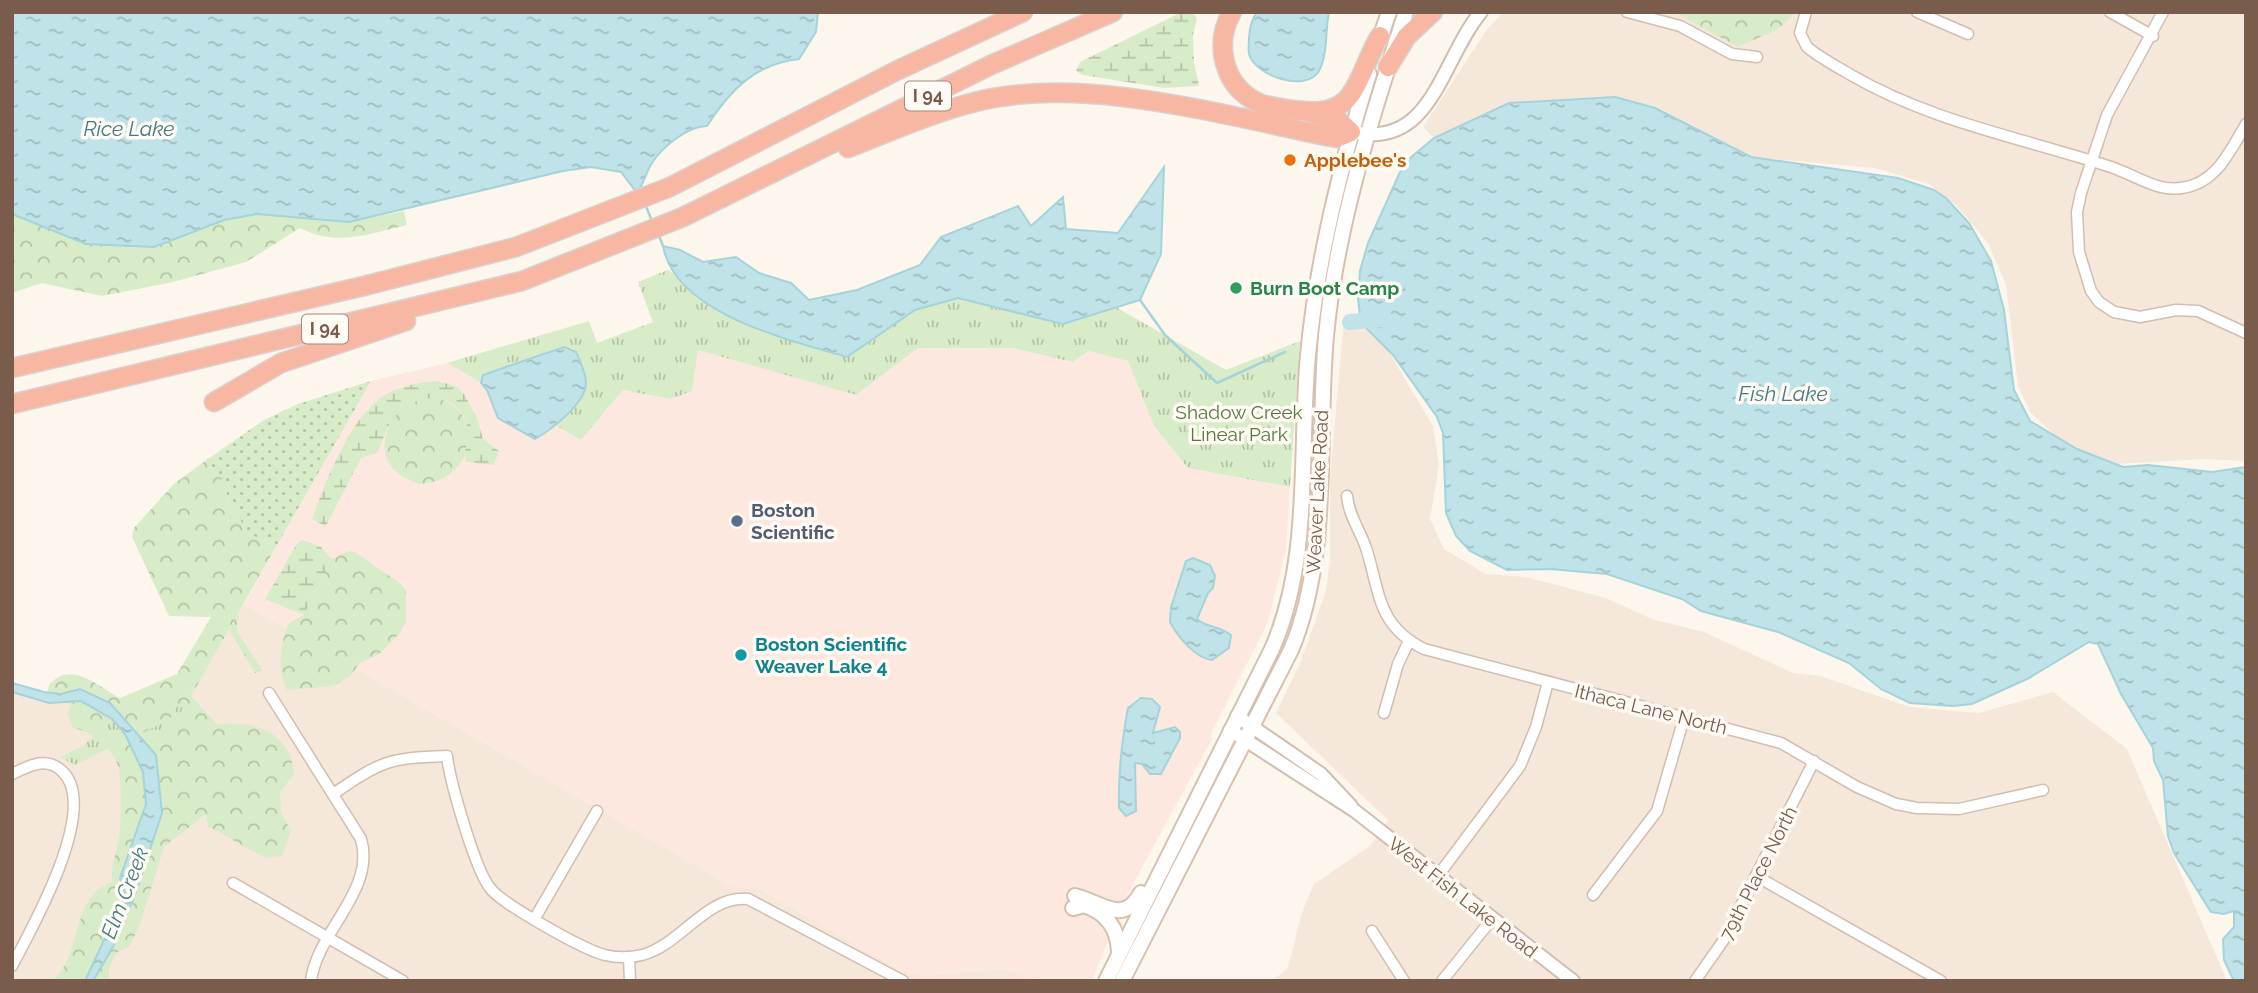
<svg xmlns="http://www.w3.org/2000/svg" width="2258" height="993" viewBox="0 0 2258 993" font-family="Raleway,sans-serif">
  <defs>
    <pattern id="grass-dots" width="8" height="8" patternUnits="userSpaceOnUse" patternTransform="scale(1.75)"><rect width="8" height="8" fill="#d8ecc9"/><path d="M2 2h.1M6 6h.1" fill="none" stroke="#b4c2a5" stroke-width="1.8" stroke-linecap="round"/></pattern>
    <pattern id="forest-crowns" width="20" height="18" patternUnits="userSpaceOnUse" patternTransform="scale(1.75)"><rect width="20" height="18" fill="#d8ecc9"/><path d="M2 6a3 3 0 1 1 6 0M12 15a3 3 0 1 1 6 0" fill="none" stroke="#b4c2a5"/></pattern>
    <pattern id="wetland-marsh" width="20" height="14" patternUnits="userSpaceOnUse" patternTransform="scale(1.75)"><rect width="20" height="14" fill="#d8ecc9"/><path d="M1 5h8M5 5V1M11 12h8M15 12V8" fill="none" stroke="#b4c2a5"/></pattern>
    <pattern id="park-tufts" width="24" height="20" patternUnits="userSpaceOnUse" patternTransform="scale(1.75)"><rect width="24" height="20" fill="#d8ecc9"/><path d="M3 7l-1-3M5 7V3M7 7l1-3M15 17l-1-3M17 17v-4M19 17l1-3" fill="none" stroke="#b4c2a5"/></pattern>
    <pattern id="water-ripples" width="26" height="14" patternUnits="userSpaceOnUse" patternTransform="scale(1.75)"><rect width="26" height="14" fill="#bfe3e8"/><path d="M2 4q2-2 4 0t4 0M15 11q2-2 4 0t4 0" fill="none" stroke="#a0bbbe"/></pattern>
  </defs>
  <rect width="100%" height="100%" fill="#fdf6ec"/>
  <g fill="#f5e8da">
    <polygon points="1503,12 2246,12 2246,461 2204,459 2116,464 2063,443 2030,412 2018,386 2006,285 1988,243 1957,206 1929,184 1875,168 1750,157 1679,121 1595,97 1509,103 1434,138 1423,127 1486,31"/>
    <polygon points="1344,319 1364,327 1389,352 1433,426 1439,465 1430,519 1444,549 1486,574 1526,577 1606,598 1652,619 1704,632 1793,673 1820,676 1910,707 1979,713 2053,692 2127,749 2227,981 1272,981 1288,968 1302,912 1314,884 1370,846 1388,820 1276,713 1301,661 1326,591 1330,560 1330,476"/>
    <polygon points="244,604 732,886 761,890 898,969 923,975 1004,969 1040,981 12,981 12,688 43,697 74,695 112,719 84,746 61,756 126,740 156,755"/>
  </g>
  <polygon fill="#fde8e0" points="918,348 1013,348 1073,362 1089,351 1128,361 1154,426 1188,468 1290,487 1286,550 1268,622 1211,734 1212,739 1126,897 1092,981 1040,981 1004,969 923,975 898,969 761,890 732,887 244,604 371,381 447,363 581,440 623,390 670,399 698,349 856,394"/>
  <polygon fill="url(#grass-dots)" points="371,381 276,547 248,533 230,504 222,479 205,461 264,420 298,404"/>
  <g fill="url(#forest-crowns)">
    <path d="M 1674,12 L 1795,12 C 1779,34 1761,35 1738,47 Z"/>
    <path d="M 404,211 L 407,225 C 369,234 336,247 300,228 L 246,262 L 173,282 L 102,296 L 42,283 L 12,293 L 12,214 L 85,244 L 107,245 L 194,230 L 224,220 L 257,214 L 349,222 Z"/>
    <path d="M 429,397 C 489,404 477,483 419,484 C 409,480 397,475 391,466 C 378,449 387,419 404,407 C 411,402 421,400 429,397 Z"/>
    <path d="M 205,461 L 222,479 L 230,504 L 248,533 L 276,547 L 191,696 L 217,724 C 256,721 290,731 294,774 L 280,792 L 281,812 L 291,831 L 282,856 L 265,858 L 208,826 L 206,814 L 164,847 L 140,924 L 130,946 L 116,953 L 109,969 L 109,981 L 52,981 C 85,954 68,898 112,882 C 110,862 119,848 120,829 C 121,817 121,780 119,769 C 115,750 92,731 73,728 L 68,714 L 71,704 L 55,700 L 48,691 L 49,685 C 72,659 98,687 120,698 L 177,674 L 211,617 L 169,616 L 132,537 L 134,528 L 174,484 Z"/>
    <path d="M 348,551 L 355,552 L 401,584 L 406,592 L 406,621 L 400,633 L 379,654 L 361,662 L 349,677 L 333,686 L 287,690 C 277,669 280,644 289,623 L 304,615 L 332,559 Z"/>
  </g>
  <g fill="url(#wetland-marsh)">
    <polygon points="1182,12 1193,14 1197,18 1193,35 1194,62 1199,86 1164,88 1083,75 1076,71 1080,62"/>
    <path d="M 437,381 L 456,386 L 464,394 L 477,418 L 483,439 L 499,451 L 494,465 L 466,462 C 463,447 472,435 465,419 C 451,389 410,394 393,419 C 386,428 383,442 377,453 L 361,458 L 327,524 L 325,526 L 312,519 C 325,483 351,415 385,395 C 400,386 421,382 437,381 Z"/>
    <polygon points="303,540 321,547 332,559 304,615 265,599 298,542"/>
  </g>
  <g fill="url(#park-tufts)">
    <polygon points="668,270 730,308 1093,294 1226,370 1300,341 1290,487 1188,468 1154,426 1128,361 1089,351 1073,362 1013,348 918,348 856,395 698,350 692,391 670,399 623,390 581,440 447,363 589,321 597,343 653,322 638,282"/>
    <polygon points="238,614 237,631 262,670 255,673 229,630"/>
    <polygon points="178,705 183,708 156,755 138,735 169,720"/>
    <polygon points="112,719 126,740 75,765 60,757 84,745"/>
  </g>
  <g fill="url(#water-ripples)" stroke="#a5d3da" stroke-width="2">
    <path d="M 12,12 L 818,12 L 816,32 L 799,59 C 755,64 730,90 707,126 C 688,126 662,147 652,163 C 646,172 644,184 637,193 L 621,172 L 591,167 L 563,171 L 349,222 L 257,214 L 224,220 L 154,247 L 86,244 L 12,214 Z"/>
    <path d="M 1257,12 L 1329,12 C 1325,31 1328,54 1319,71 C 1306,93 1255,76 1249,54 C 1248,50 1249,43 1249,38 C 1250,28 1251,20 1257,12 Z"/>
    <polygon points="1615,97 1655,108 1751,157 1898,178 1934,190 1946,198 1969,223 1991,261 2004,310 2014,390 2030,421 2077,449 2123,467 2148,465 2212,472 2246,467 2246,981 2234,981 2224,960 2223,939 2234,927 2234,911 2224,914 2211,912 2174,853 2168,836 2163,780 2154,761 2153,748 2121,694 2098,644 2089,642 2029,678 1972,704 1952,706 1910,703 1881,689 1849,663 1778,632 1701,611 1682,599 1607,574 1550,569 1507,570 1470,551 1456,536 1446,513 1443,433 1437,417 1393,355 1366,328 1360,316 1358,298 1360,271 1368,243 1400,172 1409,159 1434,138 1509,103"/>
    <path d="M 1164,167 L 1161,254 L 1140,300 L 1063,324 L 958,298 L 915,310 L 847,357 C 790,340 675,314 663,246 L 680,250 L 703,262 L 736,257 L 759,273 L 791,283 L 809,300 L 857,290 L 920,265 L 941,237 L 1018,206 L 1031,226 L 1063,197 L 1066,229 L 1118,233 Z"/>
    <path d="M 564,347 L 576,352 C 580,361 586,373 586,383 C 586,403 551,430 535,439 L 498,418 L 487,390 L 481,383 L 483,375 Z"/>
    <path d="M 1193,558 L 1210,565 L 1215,576 L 1213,588 L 1208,593 L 1197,619 C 1206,628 1219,625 1231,635 L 1229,648 L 1212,660 C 1195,658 1178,637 1170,622 L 1171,607 L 1186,561 Z"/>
    <polygon points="12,683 44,692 61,694 80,689 110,703 156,755 162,813 136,892 114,945 93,981 85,981 125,895 120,878 146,804 143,772 125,734 112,719 81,701 49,703 12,692"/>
    <path d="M 1141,698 L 1152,699 L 1160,707 L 1153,733 L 1175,727 L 1180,732 L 1180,738 L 1161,774 L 1150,774 L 1142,764 L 1135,763 L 1136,811 L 1126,816 L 1119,808 C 1118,775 1122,740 1128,708 Z"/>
  </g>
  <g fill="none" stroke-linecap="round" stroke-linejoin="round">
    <g stroke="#a5d3da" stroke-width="2.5">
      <polyline points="645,204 652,221"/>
      <polyline points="658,233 663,246"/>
      <polyline points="1140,300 1165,335 1217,383 1285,352"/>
    </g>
    <polyline stroke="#bfe3e8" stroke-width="16" points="1350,322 1383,319"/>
    <defs>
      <g id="minor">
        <polyline points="1627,12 1680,26 1732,54 1757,57"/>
        <path d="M 1806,12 L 1800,33 L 1807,47 C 1820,58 1836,66 1851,75 C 1932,122 2023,138 2111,167 C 2133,174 2157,192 2181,188 C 2216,184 2230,151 2246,124"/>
        <polyline points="1917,12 1968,34"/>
        <polyline points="2110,12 2153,36"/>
        <polyline points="2163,12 2107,115 2081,193 2077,212 2079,252 2091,291 2099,302 2114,312 2140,317 2176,310 2198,311 2246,333"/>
        <path d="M 1347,496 C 1349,517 1361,531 1367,551 C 1380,594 1378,626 1424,649 L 1781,743 L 1857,787 L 1896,804 L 1917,808 L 1959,809 L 2043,790"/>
        <path d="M 269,693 L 361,839 C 376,891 317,931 311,981"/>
        <polyline points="1384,713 1398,664 1409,641"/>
        <path d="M 12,774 C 29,766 46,756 62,771 C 101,807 32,928 12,966"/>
        <path d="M 333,794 C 382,761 387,758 447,756 C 450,782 475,869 490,888 C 502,904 584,950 605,955 C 617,958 630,958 642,955 C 681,945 706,895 748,899 L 903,981"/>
        <polyline points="1756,876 1941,981"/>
        <polyline points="1437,877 1520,766 1536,727 1548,682"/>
        <polyline points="233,883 403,981"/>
        <polyline points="1593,895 1657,811 1684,718"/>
        <polyline points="535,918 597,811"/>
        <polyline points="1372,931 1404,981"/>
        <polyline points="629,957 630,981"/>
        <polyline points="1442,981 1492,919"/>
        <polyline points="1695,981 1723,941 1814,761"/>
      </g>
      <g id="tertiary">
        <path d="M 1358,133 C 1433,146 1442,58 1481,12"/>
        <polyline points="1237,716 1321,774 1351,806"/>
        <polyline points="1230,730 1355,811 1573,981"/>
      </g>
      <g id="secondary">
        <polyline points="1378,44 1389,12"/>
        <path d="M 1075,896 C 1099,901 1123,927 1141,893"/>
        <path d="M 1073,908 L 1084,905 C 1107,913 1118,928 1119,952"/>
        <path d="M 1106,981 L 1272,649 C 1312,558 1299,452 1308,355 C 1317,259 1341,165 1369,74"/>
        <path d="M 1122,981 L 1291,650 C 1331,555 1317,438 1326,336 C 1336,228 1372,115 1406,12"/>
      </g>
      <g id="motorway">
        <path d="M 1232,12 C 1214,43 1223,84 1255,101 C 1266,107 1281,108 1292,110 C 1311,112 1329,114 1344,102 C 1359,90 1368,54 1380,36"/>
        <polyline points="1388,67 1407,36 1433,12"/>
        <path d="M 848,148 C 891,131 934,112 979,101 C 1087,75 1229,117 1337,138 L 1351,132 L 1340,122 L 1307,112"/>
        <polyline points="12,368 364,286 516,247 670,187 898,70 1023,12"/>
        <polyline points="214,402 281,363 406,321"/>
        <polyline points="12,404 522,281 683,217 991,65 1113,12"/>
      </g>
    </defs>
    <use href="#minor" stroke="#d1beb0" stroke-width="13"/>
    <use href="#tertiary" stroke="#d1beb0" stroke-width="16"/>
    <use href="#secondary" stroke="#d6c0b0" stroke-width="18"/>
    <use href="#motorway" stroke="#dad1cd" stroke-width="21"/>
    <use href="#minor" stroke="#fff" stroke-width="10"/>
    <use href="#tertiary" stroke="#fff" stroke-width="12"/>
    <use href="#secondary" stroke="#fff" stroke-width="14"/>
    <use href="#motorway" stroke="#f7b7a3" stroke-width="18"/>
  </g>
  <circle fill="#e8710a" stroke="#fffaf3" stroke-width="2.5" cx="1290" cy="160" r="7"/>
  <circle fill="#2e9e5b" stroke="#fffaf3" stroke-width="2.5" cx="1236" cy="288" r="7"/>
  <circle fill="#5c6f8a" stroke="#fffaf3" stroke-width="2.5" cx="737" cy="521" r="7"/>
  <circle fill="#0f9aa8" stroke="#fffaf3" stroke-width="2.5" cx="741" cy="655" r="7"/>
  <g text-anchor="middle" stroke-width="7" stroke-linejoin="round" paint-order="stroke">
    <g fill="#fffaf3" stroke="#a28b7f" stroke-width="2">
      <rect x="905" y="81.5" width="46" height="29" rx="5"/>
      <rect x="302" y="314.5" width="46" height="29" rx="5"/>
    </g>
    <g font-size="18" font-weight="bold" fill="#7a5c4d">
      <text x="928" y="102">I 94</text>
      <text x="325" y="335">I 94</text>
    </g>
    <g font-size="19" font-weight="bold" fill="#c56008" stroke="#fffaf3" text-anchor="start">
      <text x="1304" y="167">Applebee's</text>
    </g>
    <g font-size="19" font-weight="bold" fill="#27864d" stroke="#fffaf3" text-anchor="start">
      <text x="1250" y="295">Burn Boot Camp</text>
    </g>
    <g font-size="19" fill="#537a41" stroke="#fffaf3">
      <text x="1239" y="419">Shadow Creek<tspan x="1239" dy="22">Linear Park</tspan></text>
    </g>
    <g font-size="19" fill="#7a5c4d" stroke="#fffaf3">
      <text transform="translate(1317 492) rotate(-87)" y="7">Weaver Lake Road</text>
      <text transform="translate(1651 709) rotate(14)" y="7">Ithaca Lane North</text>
      <text transform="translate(1758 873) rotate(-63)" y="7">79th Place North</text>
      <text transform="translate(1463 897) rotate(38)" y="7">West Fish Lake Road</text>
    </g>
    <g font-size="19" font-weight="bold" fill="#4e5e75" stroke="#fffaf3" text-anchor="start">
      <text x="751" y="517">Boston<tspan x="751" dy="22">Scientific</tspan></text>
    </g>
    <g font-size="19" font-weight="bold" fill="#0d838f" stroke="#fffaf3" text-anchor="start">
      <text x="755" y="651">Boston Scientific<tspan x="755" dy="22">Weaver Lake 4</tspan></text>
    </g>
    <g font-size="21" font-style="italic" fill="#437c86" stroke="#fffaf3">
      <text x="129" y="136">Rice Lake</text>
      <text x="1783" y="401">Fish Lake</text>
      <text transform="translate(125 893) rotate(-69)" y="7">Elm Creek</text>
    </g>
  </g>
  <rect width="2258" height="993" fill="none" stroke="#7a5c4d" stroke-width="28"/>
</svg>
